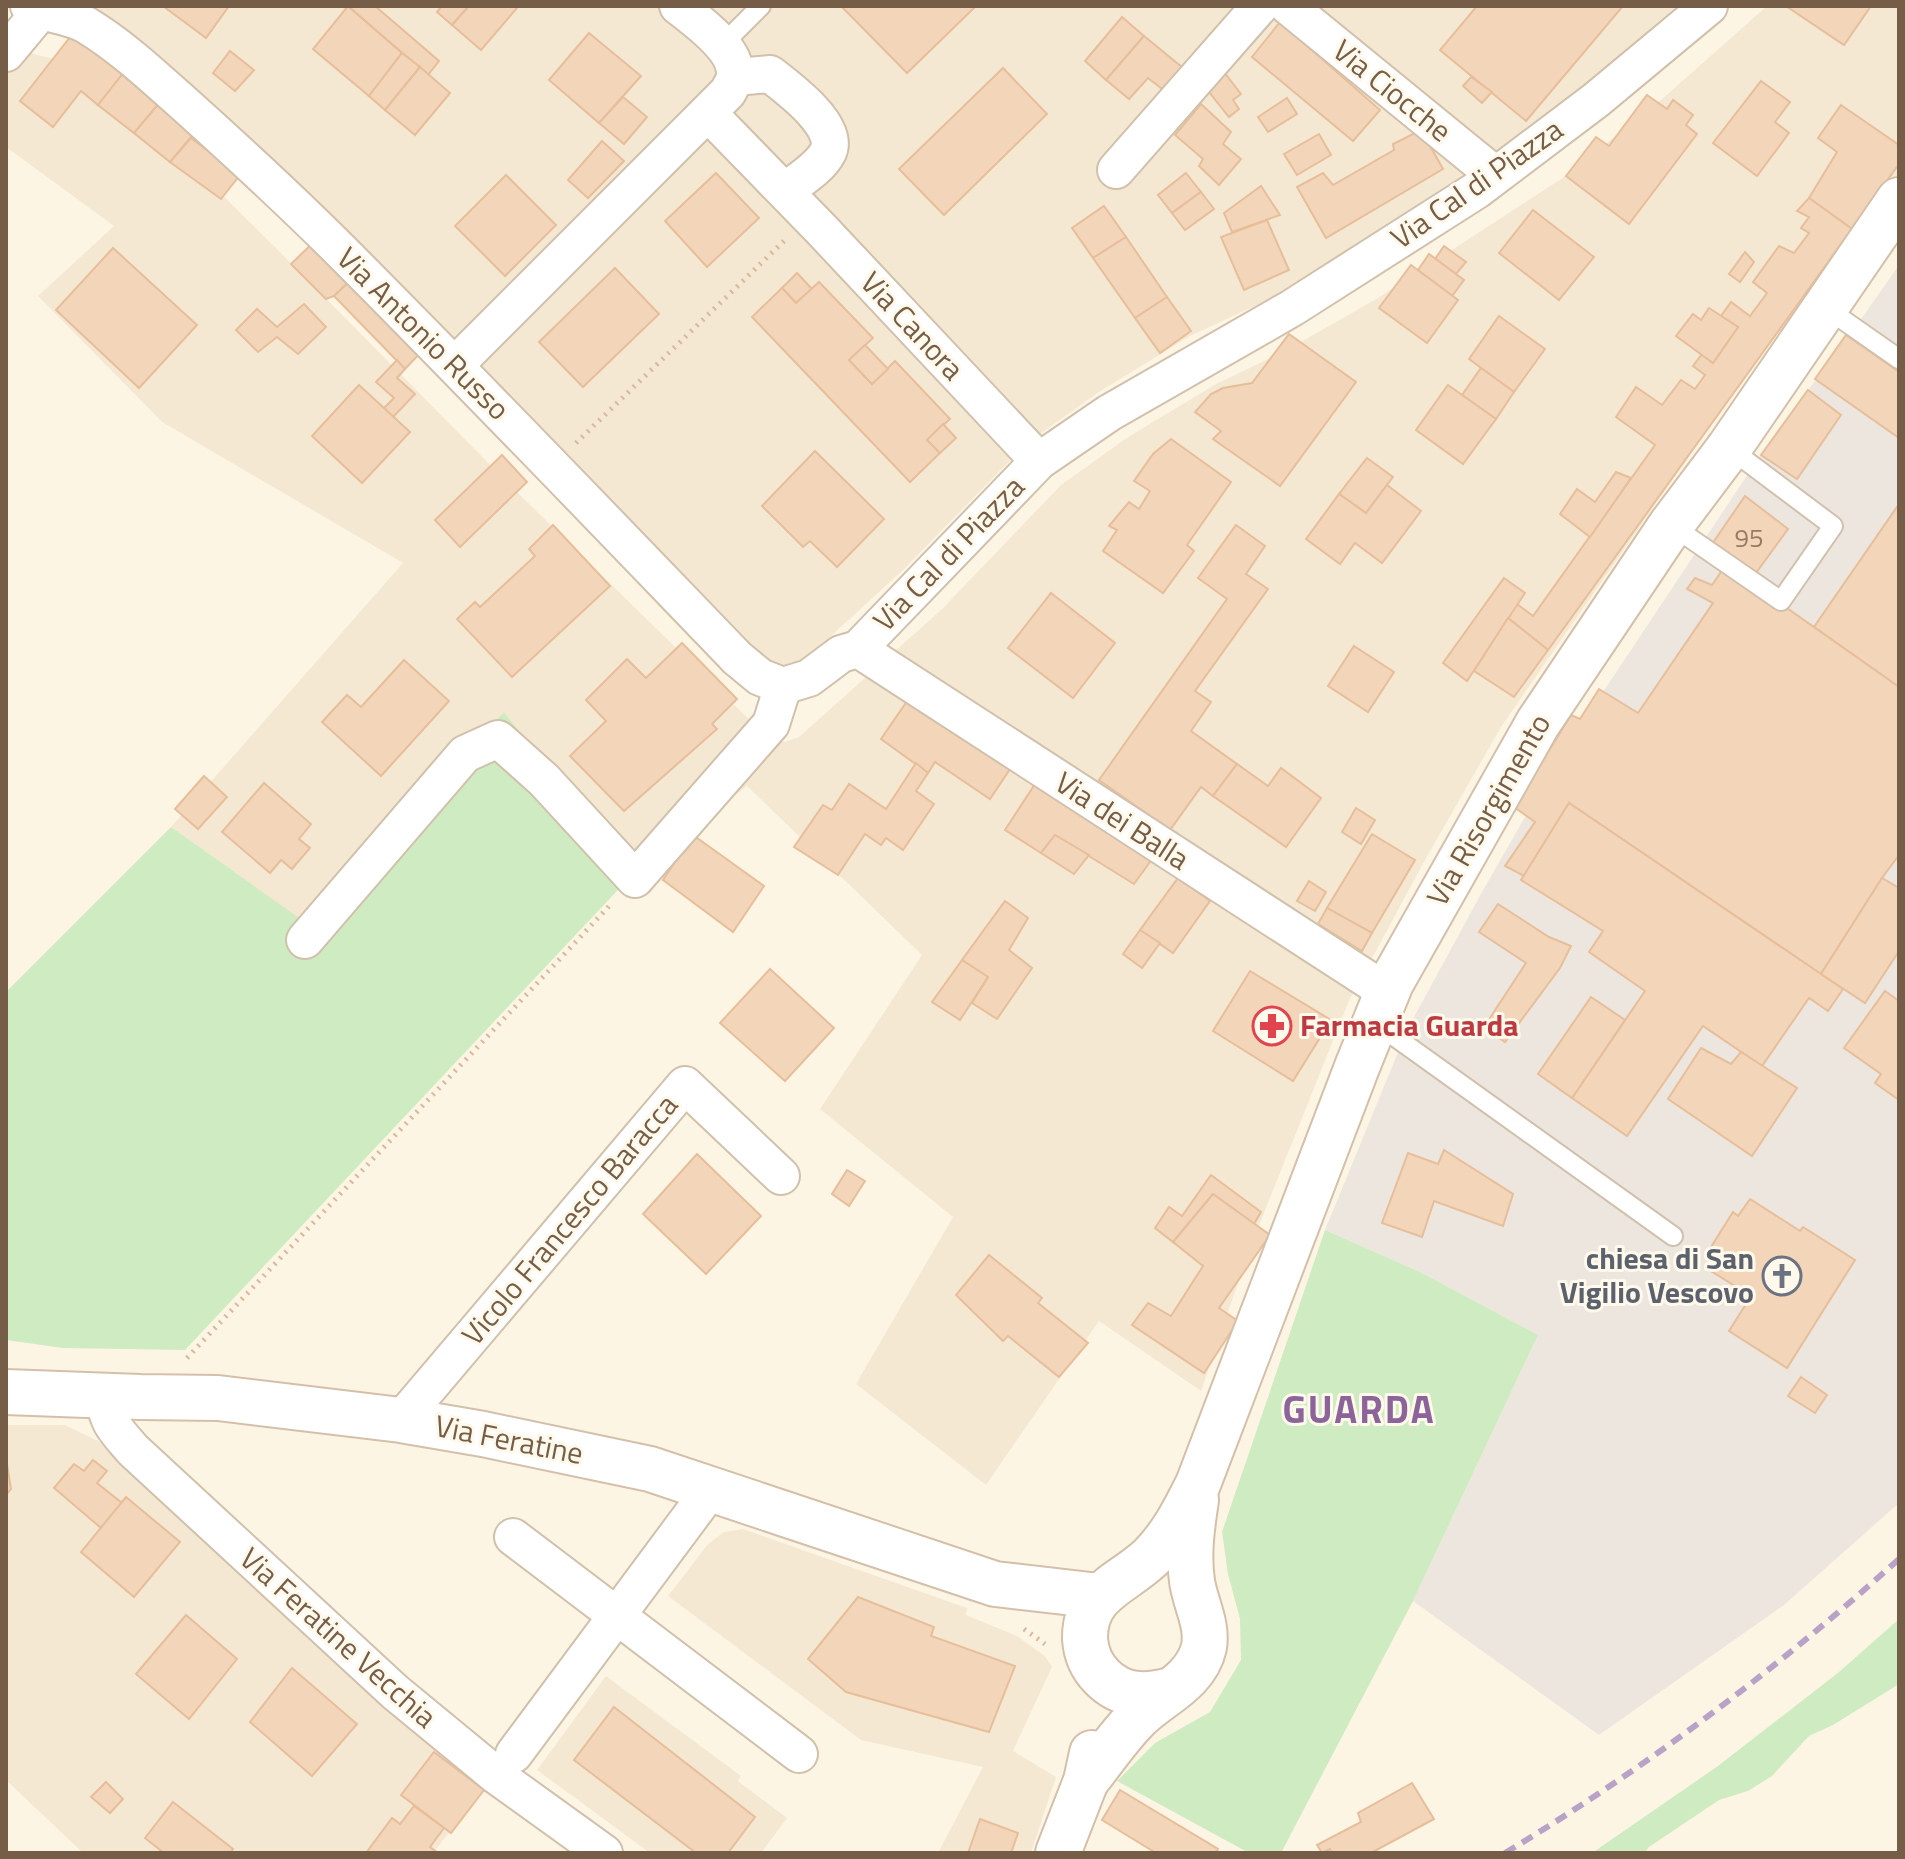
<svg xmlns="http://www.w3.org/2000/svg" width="1905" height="1859" viewBox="0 0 1905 1859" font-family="'Titillium Web',sans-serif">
  <rect width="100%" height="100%" fill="#fdf5e4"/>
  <g fill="#f5e8d2">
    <polygon points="64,6 1685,6 1528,135 1351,251 1259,304 1190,336 1099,392 1026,444 903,570 785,678 555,454"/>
    <polygon points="1767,6 1899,6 1899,175 1859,235 1798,306 1727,401 1501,727 1425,860 1349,1001 1250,1248 1201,1391 1099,1321 986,1485 856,1384 953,1217 820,1109 922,955 747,786 632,875 504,712 309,926 171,827 403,563 162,422 38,296 114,226 6,147 6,42 22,51 54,59 85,73 182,155 295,267 517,492 766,736 785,742 799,737 942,609 1061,485 1128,437 1216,384 1285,351 1378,298 1561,179 1661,100"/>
    <polygon points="6,1425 65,1425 100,1442 486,1785 433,1853 83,1853 6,1780"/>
    <polygon points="743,1529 967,1608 966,1615 1017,1636 1045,1656 1052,1667 1013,1751 1056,1777 1031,1853 938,1853 983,1767 861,1740 668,1596 708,1544 724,1532"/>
    <polygon points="606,1676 741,1776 738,1781 787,1818 761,1853 650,1853 537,1770"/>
  </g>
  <polygon fill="#ece6de" points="1899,265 1899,1503 1784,1605 1599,1735 1413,1601 1538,1335 1420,1272 1325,1230 1408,1028 1482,892 1557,761 1760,456 1808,390 1836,355"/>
  <g fill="#cfebc1">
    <polygon points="504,712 632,875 185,1350 63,1348 6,1340 6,992 171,827 309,925"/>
    <polygon points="1325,1230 1420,1272 1538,1335 1413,1601 1281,1853 1249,1853 1117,1781 1155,1743 1210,1712 1241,1660 1240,1619 1228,1574 1222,1532"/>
    <polygon points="1899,1619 1899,1684 1833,1725 1809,1736 1772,1776 1748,1791 1719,1800 1649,1847 1644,1853 1592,1853 1718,1766 1839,1672"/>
  </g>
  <g fill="#f3d6ba" stroke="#e7be9a" stroke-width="2">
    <polygon points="163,6 229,6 206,38"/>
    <polygon points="348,6 402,53 369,96 313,49"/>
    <polygon points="348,6 375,6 439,61 428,75"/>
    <polygon points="442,6 469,6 452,25 437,12"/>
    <polygon points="469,6 514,6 517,8 481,50 452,25"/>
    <polygon points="841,6 972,6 974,8 907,73"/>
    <polygon points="1477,6 1623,6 1526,121 1440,50"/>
    <polygon points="1786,6 1871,6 1844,45"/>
    <polygon points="1122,17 1144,36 1106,80 1085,61"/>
    <polygon points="1280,22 1380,110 1353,141 1252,57"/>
    <polygon points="78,27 129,66 98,105 81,91 53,127 20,101"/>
    <polygon points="589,33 641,76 599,123 549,80"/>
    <polygon points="1144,36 1188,72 1170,95 1148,78 1129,99 1106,80"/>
    <polygon points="230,51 254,70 235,91 213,73"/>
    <polygon points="402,53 420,67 385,110 369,96"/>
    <polygon points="129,66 166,95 134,133 98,105"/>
    <polygon points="420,67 450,93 415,135 385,110"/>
    <polygon points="1003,68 1047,114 944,215 899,169"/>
    <polygon points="1224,72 1241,94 1233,100 1239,109 1229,117 1205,87"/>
    <polygon points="1471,77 1492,92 1482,103 1463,86"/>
    <polygon points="1761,81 1790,102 1775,122 1789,133 1757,176 1713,143"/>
    <polygon points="166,95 203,123 170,162 134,133"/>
    <polygon points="1647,95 1667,109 1673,100 1693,115 1686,125 1697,134 1629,224 1566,176 1596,137 1609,146"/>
    <polygon points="623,97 647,117 624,144 599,123"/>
    <polygon points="1287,98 1297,114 1268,132 1258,117"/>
    <polygon points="1201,104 1231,132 1223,144 1241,159 1219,185 1199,166 1203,159 1175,135"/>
    <polygon points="1841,105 1899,145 1899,164 1852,229 1809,198 1837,152 1818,138"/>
    <polygon points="1421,130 1443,169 1326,238 1297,187 1323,173 1333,185 1394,150 1393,144"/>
    <polygon points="1319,134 1331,155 1297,175 1284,154"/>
    <polygon points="191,138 240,175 221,199 170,162"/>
    <polygon points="602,141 624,161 588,198 568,180"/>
    <polygon points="716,173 759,218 707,267 665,221"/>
    <polygon points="1186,173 1201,192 1172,213 1158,195"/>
    <polygon points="506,175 556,225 505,276 455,226"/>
    <polygon points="1261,186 1280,215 1232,232 1224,213"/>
    <polygon points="1201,192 1214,209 1185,230 1172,213"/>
    <polygon points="1809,198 1852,229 1548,650 1508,618 1517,604 1533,616 1655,445 1616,417 1636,387 1662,405 1681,380 1695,389 1705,375 1693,366 1702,354 1713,363 1738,327 1721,316 1731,302 1750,316 1767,293 1753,282 1779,246 1794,253 1809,233 1801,228 1809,217 1797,211"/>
    <polygon points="1104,206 1126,237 1093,258 1072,228"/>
    <polygon points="1533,210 1594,257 1559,300 1499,253"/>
    <polygon points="1267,220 1289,270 1244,290 1221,237"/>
    <polygon points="1126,237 1167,297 1135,318 1093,258"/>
    <polygon points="317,239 354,277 334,296 326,299 291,264"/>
    <polygon points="1444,246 1466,262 1456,274 1435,259"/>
    <polygon points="113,248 197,325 139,388 56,310"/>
    <polygon points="1745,252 1754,262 1740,282 1729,274"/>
    <polygon points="1429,254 1464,280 1452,296 1418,270"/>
    <polygon points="1411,265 1458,300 1427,343 1379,308"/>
    <polygon points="615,268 659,314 583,387 539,342"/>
    <polygon points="797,273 812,289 796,303 782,288"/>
    <polygon points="354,277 424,349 405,369 334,296"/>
    <polygon points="819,282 873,338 849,360 872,384 895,361 950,419 927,440 940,453 910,482 752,317 782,288 796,303"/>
    <polygon points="1167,297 1191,331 1160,353 1135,318"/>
    <polygon points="304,304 326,327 298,354 277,337 258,352 236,330 257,309 277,327"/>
    <polygon points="1709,308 1738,327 1713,363 1676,336 1693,314 1701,320"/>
    <polygon points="1499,316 1545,349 1514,392 1469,359"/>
    <polygon points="1289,334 1356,382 1280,486 1213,439 1221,431 1195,412 1211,394 1223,388 1252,383"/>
    <polygon points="1846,335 1899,372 1899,438 1815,379"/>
    <polygon points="865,345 888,369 872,384 849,360"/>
    <polygon points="397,360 405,369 397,378 415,394 393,417 384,408 394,398 376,382"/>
    <polygon points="1481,368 1514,392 1496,419 1462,395"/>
    <polygon points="359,385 410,432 362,483 312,436"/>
    <polygon points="1448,385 1496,419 1463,464 1416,430"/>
    <polygon points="1808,390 1841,415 1797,479 1761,455"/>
    <polygon points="943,424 956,438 940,453 927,440"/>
    <polygon points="1171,439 1231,482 1187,545 1194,551 1163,593 1103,551 1117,530 1109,526 1129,502 1139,509 1150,491 1134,481 1153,454"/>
    <polygon points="815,451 884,519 837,567 810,541 803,547 762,506"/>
    <polygon points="502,455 527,482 460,547 435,520"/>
    <polygon points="1367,458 1393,477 1366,513 1339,494"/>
    <polygon points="1616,472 1631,478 1590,537 1560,514 1577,489 1595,502"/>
    <polygon points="1387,485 1421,511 1382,563 1355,543 1340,564 1306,539 1339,494 1366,513"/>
    <polygon points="1745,496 1788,529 1753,577 1710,547"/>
    <polygon points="1899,504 1899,687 1814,627"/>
    <polygon points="553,525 610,586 512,677 457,619 475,602 480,607 535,556 529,549"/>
    <polygon points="1236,525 1265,546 1246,574 1268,589 1195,691 1211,702 1191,731 1237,764 1213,796 1201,787 1170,830 1099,780 1227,599 1198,578"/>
    <polygon points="1726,565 1899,687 1899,855 1882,878 1821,974 1569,803 1524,876 1505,866 1535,822 1514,807 1571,715 1580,719 1599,689 1638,713 1713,603 1687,589 1695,578 1712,585"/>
    <polygon points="1504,578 1525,593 1467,681 1443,663"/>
    <polygon points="1051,593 1115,643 1073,698 1008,648"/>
    <polygon points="1508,618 1548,650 1514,697 1474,671"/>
    <polygon points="682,643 737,699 712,724 717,729 624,811 570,756 606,721 586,700 627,659 646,678"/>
    <polygon points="1354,646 1394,672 1368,712 1328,686"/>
    <polygon points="404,660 449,701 381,776 322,722 347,695 361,707"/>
    <polygon points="912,694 1014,763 990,799 935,762 928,773 881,739"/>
    <polygon points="916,763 928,773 916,791 934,804 903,850 886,838 881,845 865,834 838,875 794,847 823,805 832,810 849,784 886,809"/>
    <polygon points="1237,764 1268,786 1281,768 1321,798 1286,847 1213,796"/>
    <polygon points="204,776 227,797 198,829 175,809"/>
    <polygon points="1039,778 1155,855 1134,884 1055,835 1041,853 1005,830"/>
    <polygon points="264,783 311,824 299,839 310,848 292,869 281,860 270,873 222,832"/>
    <polygon points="1569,803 1843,989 1828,1011 1809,998 1762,1066 1703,1026 1627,1136 1572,1098 1645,991 1589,952 1603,931 1521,880"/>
    <polygon points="1356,808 1375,820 1361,844 1342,832"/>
    <polygon points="1372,834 1415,860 1372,933 1327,908"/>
    <polygon points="693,835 764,886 733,932 663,880"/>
    <polygon points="1055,835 1089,855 1074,874 1041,853"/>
    <polygon points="1178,878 1210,901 1173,953 1140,930"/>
    <polygon points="1882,878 1899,888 1899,951 1865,1003 1821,974"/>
    <polygon points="1309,881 1326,892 1315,911 1297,901"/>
    <polygon points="1005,901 1028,918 1009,950 1032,968 997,1019 972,1003 988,977 962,960"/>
    <polygon points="1498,904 1549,937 1571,946 1560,968 1505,1042 1484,1027 1526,963 1479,932"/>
    <polygon points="1327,908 1372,933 1362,951 1318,924"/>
    <polygon points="1140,930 1160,943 1142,968 1123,954"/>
    <polygon points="962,960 988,977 960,1020 932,1002"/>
    <polygon points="770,969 834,1028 785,1081 720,1023"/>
    <polygon points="1250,971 1331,1020 1293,1081 1213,1031"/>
    <polygon points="1885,991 1899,1001 1899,1100 1875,1083 1881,1074 1844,1048"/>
    <polygon points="1591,997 1625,1020 1572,1098 1538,1074"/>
    <polygon points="1701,1048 1731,1064 1741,1052 1797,1088 1752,1156 1668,1099"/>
    <polygon points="1444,1150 1513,1194 1503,1226 1434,1201 1422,1237 1382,1223 1408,1153 1438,1164"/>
    <polygon points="697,1154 761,1216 706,1274 643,1214"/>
    <polygon points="847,1170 865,1181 849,1206 832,1194"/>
    <polygon points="1211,1175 1261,1212 1254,1224 1213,1194 1173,1242 1155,1228 1169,1207 1182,1216"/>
    <polygon points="1213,1194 1270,1235 1219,1308 1238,1321 1204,1373 1132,1325 1148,1303 1171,1316 1203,1266 1173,1242"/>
    <polygon points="1750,1199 1800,1231 1803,1227 1855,1260 1787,1368 1729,1331 1751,1296 1706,1268 1716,1251 1711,1247 1733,1212 1738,1216"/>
    <polygon points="989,1255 1042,1298 1038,1303 1088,1343 1059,1377 1008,1336 1003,1341 956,1295"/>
    <polygon points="1801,1377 1827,1395 1815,1413 1788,1396"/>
    <polygon points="6,1458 11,1489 6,1495"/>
    <polygon points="93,1460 107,1471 97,1483 122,1503 101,1528 54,1488 74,1464 84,1471"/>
    <polygon points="126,1497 180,1542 134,1597 81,1552"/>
    <polygon points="858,1597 934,1627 931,1636 1015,1666 989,1732 846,1692 808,1659"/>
    <polygon points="186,1615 237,1659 189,1719 136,1674"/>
    <polygon points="292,1668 357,1724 312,1776 250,1722"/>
    <polygon points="614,1707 755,1817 728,1853 696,1853 574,1760"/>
    <polygon points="434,1752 484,1790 451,1833 401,1795"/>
    <polygon points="106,1782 123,1799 110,1813 91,1797"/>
    <polygon points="1412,1783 1434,1819 1371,1853 1332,1853 1330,1849 1322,1853 1317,1845 1361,1822 1358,1813"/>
    <polygon points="1120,1790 1218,1849 1216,1853 1156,1853 1102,1820"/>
    <polygon points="173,1802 233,1849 230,1853 164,1853 145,1838"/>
    <polygon points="414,1806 444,1828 430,1847 438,1853 366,1853 392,1818 400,1824"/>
    <polygon points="980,1819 1018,1833 1011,1853 968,1853"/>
  </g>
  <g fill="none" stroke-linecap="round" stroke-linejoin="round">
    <defs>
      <g id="lane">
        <polyline points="722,45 761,6"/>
        <polyline points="1826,308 1899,359"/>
        <polyline points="1671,525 1781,601 1833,526 1729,448"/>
        <polyline points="1373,1025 1391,1034 1673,1236"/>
      </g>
      <g id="street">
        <path d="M 29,6 C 47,15 69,15 86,25 C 124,48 157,80 190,109 C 241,155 291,201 340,250 C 474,384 605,521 737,658 L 760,677 L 783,686"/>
        <polyline points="1288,6 1495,175"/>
        <polyline points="6,53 40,12"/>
        <path d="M 736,77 L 770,74 C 788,88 840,126 828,152 C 820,168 799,180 785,191"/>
        <polyline points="708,113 821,229 1039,461"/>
        <polyline points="1116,170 1260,6"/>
        <path d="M 455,365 L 728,92 C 731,86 735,80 735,74 C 736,48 697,21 678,6"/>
        <polyline points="858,649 1387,992"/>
        <polyline points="783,686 809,678 841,654 858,649 1039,461 1109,413 1292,308 1477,190 1596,100 1709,6"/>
        <polyline points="305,940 465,754 498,739 544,780 635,879 771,724 783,686"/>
        <path d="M 103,1396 C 109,1425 114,1428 133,1450 L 395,1692 L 497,1776 L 604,1853"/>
        <polyline points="401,1420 685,1085 781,1176"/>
        <polyline points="513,1537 799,1754"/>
        <polyline points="514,1754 711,1489"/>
      </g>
      <g id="secondary">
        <polyline points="6,1392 140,1397 218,1398 401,1420 483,1434 650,1469 995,1584 1099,1596"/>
        <path d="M 1171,1690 C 1145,1697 1122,1697 1102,1677 C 1092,1667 1086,1653 1085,1639 C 1084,1592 1123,1584 1151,1557 C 1172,1536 1185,1510 1198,1484 L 1357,1067 L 1391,983 L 1538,723 L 1671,525 L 1729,448 L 1899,200"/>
        <path d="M 1086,1781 C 1103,1760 1118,1737 1137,1718 C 1160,1695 1196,1682 1204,1647 C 1208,1624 1195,1603 1192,1581 C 1188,1554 1192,1526 1196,1500"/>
        <polyline points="1058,1853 1086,1781 1092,1753"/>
      </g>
    </defs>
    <use href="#lane" stroke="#d1c0ac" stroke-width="22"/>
    <use href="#street" stroke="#d1c0ac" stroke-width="40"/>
    <use href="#secondary" stroke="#d4c0aa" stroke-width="48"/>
    <g stroke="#d8b99d" stroke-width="5" stroke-dasharray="2 6" stroke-linecap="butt">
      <polyline points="576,443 784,241"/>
      <polyline points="187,1358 612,903"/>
      <polyline points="1024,1629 1045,1644"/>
    </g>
    <use href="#lane" stroke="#fff" stroke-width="18"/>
    <use href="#street" stroke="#fff" stroke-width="36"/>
    <use href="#secondary" stroke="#fff" stroke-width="44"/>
    <path stroke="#b9a2c7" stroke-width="6" stroke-dasharray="12 8" stroke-linecap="butt" d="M 1505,1853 C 1646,1768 1777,1669 1899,1559"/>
  </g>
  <defs>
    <symbol id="pharmacy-ring" viewBox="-11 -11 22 22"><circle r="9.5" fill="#fff9eb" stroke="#e0444e" stroke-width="1.5"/><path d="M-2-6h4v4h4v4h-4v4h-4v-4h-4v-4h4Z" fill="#e0444e"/></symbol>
    <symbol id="church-ring" viewBox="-11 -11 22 22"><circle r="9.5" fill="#fff9eb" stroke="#6b7280" stroke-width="1.5"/><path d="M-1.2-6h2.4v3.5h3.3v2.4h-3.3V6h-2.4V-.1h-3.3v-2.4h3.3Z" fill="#6b7280"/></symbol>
  </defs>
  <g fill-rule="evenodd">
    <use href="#pharmacy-ring" x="1250" y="1004" width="44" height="44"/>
    <use href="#church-ring" x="1760" y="1254" width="44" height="44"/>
  </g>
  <g text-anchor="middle" stroke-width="6" stroke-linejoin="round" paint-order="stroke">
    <g font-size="26" fill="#957b64">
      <text x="1749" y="547">95</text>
    </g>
    <g font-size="30" fill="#765d48" stroke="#fff9eb">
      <text transform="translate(1392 91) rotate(39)" y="10">Via Ciocche</text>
      <text transform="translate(1477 184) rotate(-35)" y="10">Via Cal di Piazza</text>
      <text transform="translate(912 326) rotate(47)" y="10">Via Canora</text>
      <text transform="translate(423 334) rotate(45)" y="10">Via Antonio Russo</text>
      <text transform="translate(949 554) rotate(-46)" y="10">Via Cal di Piazza</text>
      <text transform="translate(1489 810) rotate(-60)" y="10">Via Risorgimento</text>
      <text transform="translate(1122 821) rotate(33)" y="10">Via dei Balla</text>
      <text transform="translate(570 1220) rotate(-50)" y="10">Vicolo Francesco Baracca</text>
      <text transform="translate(509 1440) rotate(11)" y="10">Via Feratine</text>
      <text transform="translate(338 1638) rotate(42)" y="10">Via Feratine Vecchia</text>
    </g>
    <g font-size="30" font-weight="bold" fill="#be3a42" stroke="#fff9eb" text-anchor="start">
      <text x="1300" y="1036">Farmacia Guarda</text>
    </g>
    <g font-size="30" font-weight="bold" fill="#5b616d" stroke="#fff9eb" text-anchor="end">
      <text x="1754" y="1269">chiesa di San<tspan x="1754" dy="34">Vigilio Vescovo</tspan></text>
    </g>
    <g font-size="38" font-weight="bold" letter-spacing="2" fill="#8c649a" stroke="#fff9eb">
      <text x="1359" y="1423">GUARDA</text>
    </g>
  </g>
  <rect width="1905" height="1859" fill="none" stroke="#765d48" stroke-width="16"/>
</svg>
